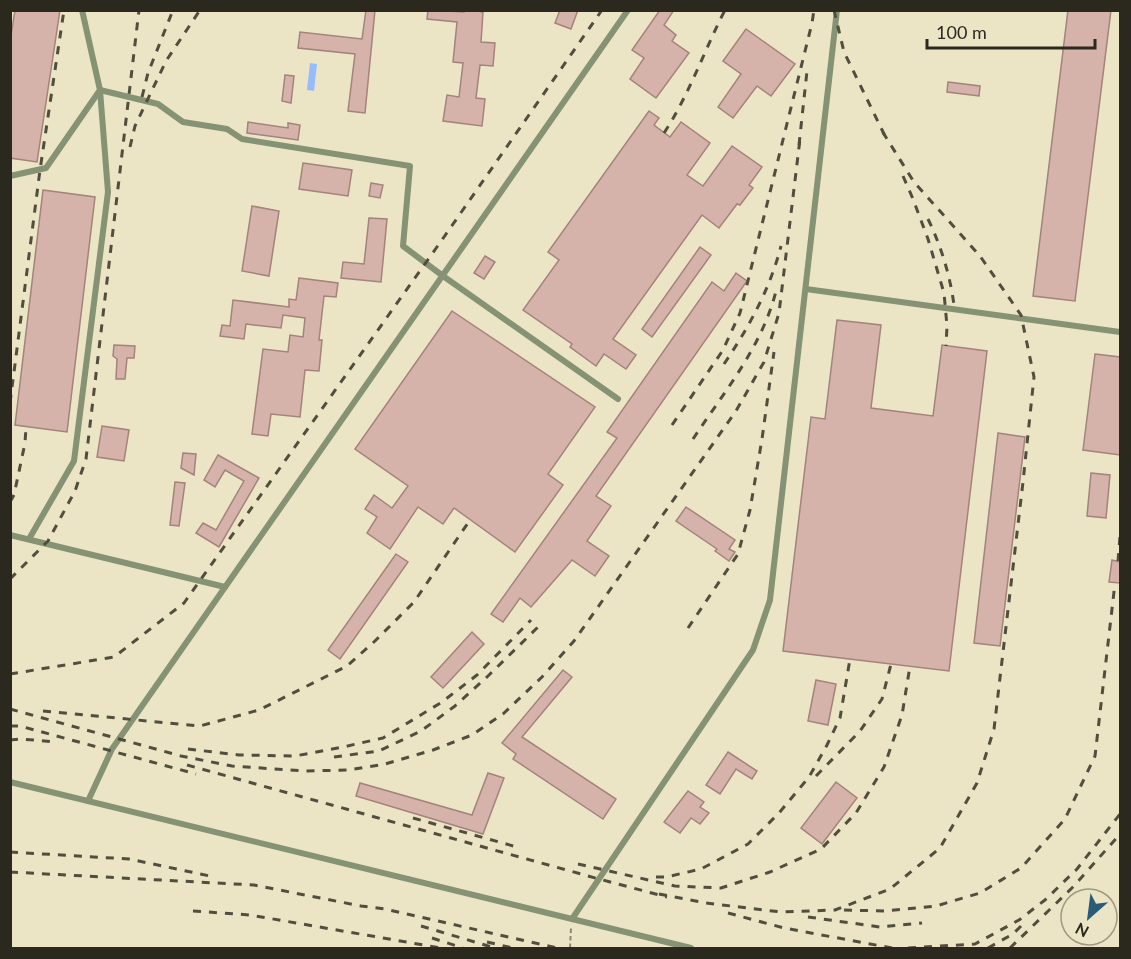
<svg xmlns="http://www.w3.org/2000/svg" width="1131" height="959" viewBox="0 0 1131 959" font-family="Lato,sans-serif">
  <rect width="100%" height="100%" fill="#ebe5c6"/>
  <polygon fill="#97bcfe" points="310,63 317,64 314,91 307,90"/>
  <g fill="#d5b3aa" stroke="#a3837a" stroke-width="1.5">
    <polygon points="15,10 60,10 37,162 10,158 10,42"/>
    <polygon points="366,10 375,10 365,113 348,111 355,54 298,48 300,32 362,39"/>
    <polygon points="428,10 464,12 464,10 481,10 481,12 483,12 481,42 495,43 493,66 480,65 476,98 485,99 482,126 443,121 447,95 459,97 463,63 453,62 457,22 427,19"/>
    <polygon points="560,10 578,10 571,29 555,23"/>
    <polygon points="660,10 674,10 664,25 676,35 672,41 689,53 656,98 630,79 644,58 632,50"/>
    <polygon points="1068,10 1111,10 1075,301 1033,296"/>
    <polygon points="746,29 795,64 771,96 757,86 733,118 718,107 741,74 723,61"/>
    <polygon points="285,75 294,76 291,103 282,101"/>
    <polygon points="948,82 980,86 979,96 947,92"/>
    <polygon points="649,111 659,118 654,125 670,137 681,122 710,143 687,175 703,186 732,146 762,167 749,185 753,188 740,205 737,204 719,228 702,215 613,339 636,355 626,369 604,354 596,366 570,347 572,344 523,310 559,260 548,252"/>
    <polygon points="248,122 288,128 288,123 300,125 298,140 247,133"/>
    <polygon points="303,163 352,170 348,196 299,189"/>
    <polygon points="371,183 383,185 380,198 369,196"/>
    <polygon points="43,190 95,197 67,432 15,425"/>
    <polygon points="252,206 279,211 269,276 242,271"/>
    <polygon points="369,218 387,219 381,282 341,278 343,262 364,264"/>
    <polygon points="700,247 711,255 652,337 642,329"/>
    <polygon points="485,256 495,262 484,279 474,273"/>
    <polygon points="736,273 747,281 596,496 611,506 587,541 609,556 595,576 572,560 531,607 520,598 503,622 491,614 617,438 607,432 712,282 724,291"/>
    <polygon points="299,278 338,283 336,297 324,296 319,340 322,340 319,371 305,370 300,417 271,414 268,436 252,434 263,349 288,352 290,335 303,337 305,318 283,315 281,328 246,324 244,339 220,336 222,325 230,326 233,300 289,307 289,299 296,300"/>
    <polygon points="452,311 595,407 548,474 563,485 515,552 454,508 443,524 418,507 390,549 367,533 377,517 365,509 374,495 392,508 408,486 355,449"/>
    <polygon points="837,320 881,325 871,408 933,416 942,345 987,351 949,671 783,651 811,417 825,419"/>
    <polygon points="114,345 135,346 134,358 127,358 125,379 116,379 117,359 113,356"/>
    <polygon points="1095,354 1120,357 1120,455 1083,450"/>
    <polygon points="102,426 129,430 124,461 97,457"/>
    <polygon points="998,433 1025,437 1000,646 974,643"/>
    <polygon points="183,453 196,454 194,475 181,468"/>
    <polygon points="218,455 259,478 219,547 196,533 203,523 216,530 244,481 225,470 215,487 204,480"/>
    <polygon points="1091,473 1110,475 1106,518 1087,516"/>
    <polygon points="175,482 185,483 179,526 170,525"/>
    <polygon points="686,507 735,540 729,549 735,552 729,561 715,551 717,549 676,521"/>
    <polygon points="396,554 408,562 340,659 328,650"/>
    <polygon points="1112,560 1120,562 1120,583 1109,582"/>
    <polygon points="472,632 484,644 443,688 431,677"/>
    <polygon points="563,670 572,677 522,737 616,799 603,819 513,759 516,754 502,743"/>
    <polygon points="816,680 836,684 828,725 808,721"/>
    <polygon points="728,752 757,771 752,779 736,769 720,794 706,785"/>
    <polygon points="488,773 504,778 483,834 356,796 360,783 472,815"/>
    <polygon points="836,782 857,798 822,844 801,828"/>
    <polygon points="688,791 704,802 700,807 709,813 700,824 691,818 680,833 664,822"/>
  </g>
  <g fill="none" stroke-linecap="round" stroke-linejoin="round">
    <polyline stroke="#8b8772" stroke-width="2" stroke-dasharray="4.5 3" stroke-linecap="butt" points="570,948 571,928"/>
    <g stroke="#859274" stroke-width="6">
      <polyline points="10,176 46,168 100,90 82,10"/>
      <polyline points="806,289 1120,332"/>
      <polyline points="10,535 225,587"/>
      <polyline points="29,539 74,461 108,192 100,90 158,104 183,122 227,129 242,139 410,166 403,246 443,276 618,399"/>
      <polyline points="10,782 691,948"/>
      <polyline points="88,801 112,749 628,10"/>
      <polyline points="572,919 753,650 770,600 837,10"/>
    </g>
    <g stroke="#514e3e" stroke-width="3" stroke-dasharray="8 8" stroke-linecap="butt">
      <polyline points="834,10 844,52 886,138"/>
      <polyline points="142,97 148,73 173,10"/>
      <path d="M 664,133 C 689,95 704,51 725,10"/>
      <polyline points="799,145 807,71"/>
      <polyline points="130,147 135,126 166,61 200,10"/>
      <polyline points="903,176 913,199 928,239 944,293 947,326 946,346"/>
      <path d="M 928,219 C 941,246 950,275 954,305"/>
      <path d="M 724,364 C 749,327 770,289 781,246"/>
      <polyline points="10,403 40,170 64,10"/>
      <polyline points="672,425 723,350 740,313 812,23 814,10"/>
      <path d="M 693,439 C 724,392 762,347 776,291"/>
      <polyline points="10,502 14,495 25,443 26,427"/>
      <polyline points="1118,561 1120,536"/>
      <polyline points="10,579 48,541 75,491 86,459 139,10"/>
      <polyline points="688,628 738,554 750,510 762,439 774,352"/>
      <polyline points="10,674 114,657 184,603 444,237 602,10"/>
      <polyline points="10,709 181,756 232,766 304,771 349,770 385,764 433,750 472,735 503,714 542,677 574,641 736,411 764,362 779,313 800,139"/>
      <polyline points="43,711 200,726 259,710 347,666 375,641 414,602 470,520"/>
      <polyline points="10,726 20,726 196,774"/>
      <polyline points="10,740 21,739 57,742"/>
      <polyline points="188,749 239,755 295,756 343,747 383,738 442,702 477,675 531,620"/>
      <polyline points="334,757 379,751 421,731 455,706 488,676 538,627"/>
      <polyline points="187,765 599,879 667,897"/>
      <polyline points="816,776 860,731 882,699 891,664"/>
      <polyline points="413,818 517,847"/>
      <polyline points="10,852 129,859 210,876"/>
      <polyline points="578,864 675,886 721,888 770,872 821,849 856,813 884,767 902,715 910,666"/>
      <polyline points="10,872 254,885 361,906 385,909 557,948"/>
      <polyline points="656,877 666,877 701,869 748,844 779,813 809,777 827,745 840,718 850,659"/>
      <polyline points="659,894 706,903 781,912 835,910 890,889 940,848 977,783 994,729 1023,482 1034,377 1021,315 980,256 914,182 882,131"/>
      <polyline points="844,910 884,911 936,906 980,893 1021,868 1065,819 1095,756 1115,583"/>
      <polyline points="193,911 250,915 441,948"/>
      <polyline points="728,913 784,928 892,948"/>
      <polyline points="808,917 880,927 922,923"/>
      <polyline points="421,926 495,948"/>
      <polyline points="432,938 463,948"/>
      <polyline points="487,942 513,948"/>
      <polyline points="908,948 975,944 1019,920 1045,900 1077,869 1120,814"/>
      <polyline points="988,948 1013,934 1021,926"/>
      <polyline points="1010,948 1074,886 1120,834"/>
    </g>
  </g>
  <rect width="1131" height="959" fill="none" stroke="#2b291d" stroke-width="24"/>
  <g transform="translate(1089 917) rotate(208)"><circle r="28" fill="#ebe5c6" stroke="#9e9a82" stroke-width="1.5"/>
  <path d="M0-4.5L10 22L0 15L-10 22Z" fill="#2a5c79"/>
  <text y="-9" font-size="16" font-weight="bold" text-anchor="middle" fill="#2b291d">N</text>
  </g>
  <path d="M927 39v9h168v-9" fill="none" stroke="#2b291d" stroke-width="3"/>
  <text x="936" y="39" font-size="18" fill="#2b291d" stroke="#ebe5c6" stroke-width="4.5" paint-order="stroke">100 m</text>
</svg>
